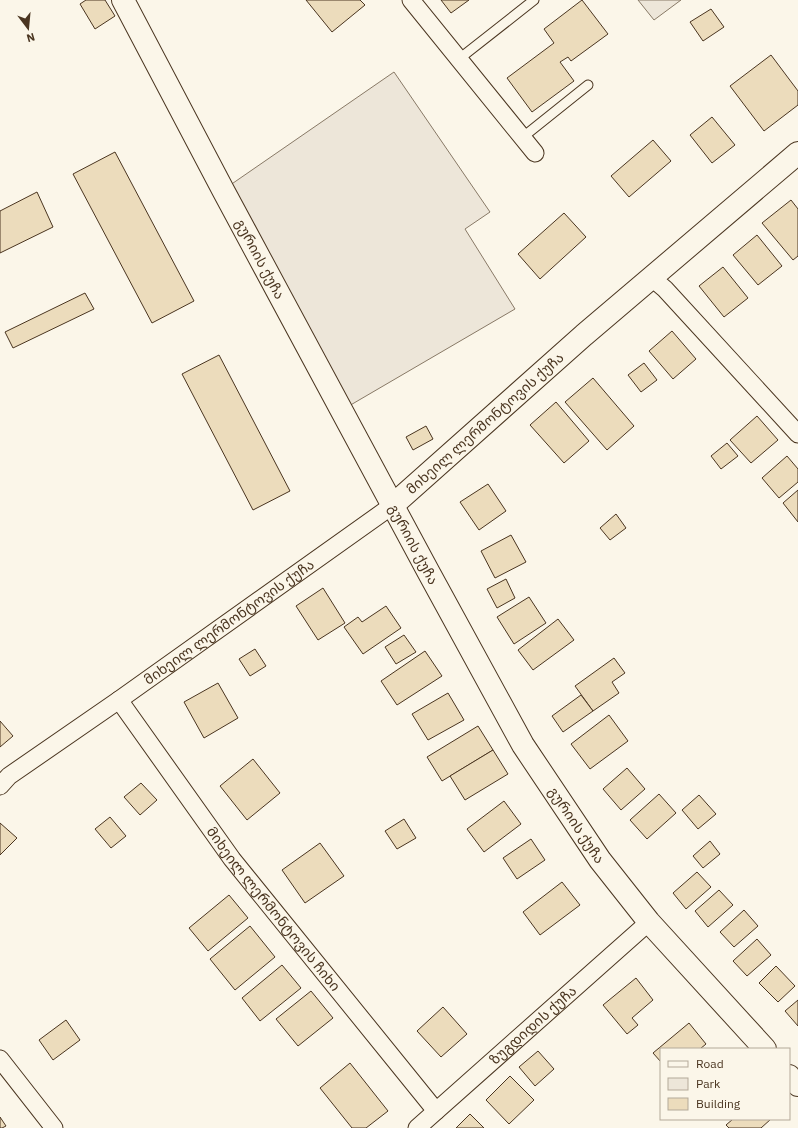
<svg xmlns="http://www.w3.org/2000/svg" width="798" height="1128" viewBox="0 0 798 1128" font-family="'IBM Plex Sans','Noto Sans Georgian',sans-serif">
  <rect width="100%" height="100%" fill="#fbf6e9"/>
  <g fill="#ede6d9" stroke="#887966">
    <polygon points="638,0 681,0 654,20"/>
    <polygon points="394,72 490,212 465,229 515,309 342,410 223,190"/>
  </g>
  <g fill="#ecdcbc" stroke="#4a3520">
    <polygon points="86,0 105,0 115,16 95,29 80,4"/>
    <polygon points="306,0 360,0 365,5 332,32"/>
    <polygon points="441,0 469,0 451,13"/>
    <polygon points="582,0 608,34 571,61 568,57 560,62 574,81 532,112 507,78 554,43 544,29"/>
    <polygon points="711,9 724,27 703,41 690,22"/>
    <polygon points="771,55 798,91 798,105 764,131 730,86"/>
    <polygon points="712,117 735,145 712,163 690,135"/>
    <polygon points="653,140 671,161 629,197 611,176"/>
    <polygon points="115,152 194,301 152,323 73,174"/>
    <polygon points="37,192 53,227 0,253 0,211"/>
    <polygon points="791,200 798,209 798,256 793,260 762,223"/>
    <polygon points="564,213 586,237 540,279 518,254"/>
    <polygon points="757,235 782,266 758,285 733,255"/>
    <polygon points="723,267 748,298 724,317 699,286"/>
    <polygon points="85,293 94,309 13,348 5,332"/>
    <polygon points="672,331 696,359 673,379 649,351"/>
    <polygon points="219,355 290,491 253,510 182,374"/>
    <polygon points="644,363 657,380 641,392 628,375"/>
    <polygon points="593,378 634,426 607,450 565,402"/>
    <polygon points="556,402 589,441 564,463 530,425"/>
    <polygon points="757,416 778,440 751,463 730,440"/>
    <polygon points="426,426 433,439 413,450 406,437"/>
    <polygon points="727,443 738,456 721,469 711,456"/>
    <polygon points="787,456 798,469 798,482 779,498 762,478"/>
    <polygon points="488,484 506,511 479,530 460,502"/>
    <polygon points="798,490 798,522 783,503"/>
    <polygon points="616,514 626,528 610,540 600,528"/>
    <polygon points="511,535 526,562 495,578 481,551"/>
    <polygon points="506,579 515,598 497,608 487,589"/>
    <polygon points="323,588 345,623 318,640 296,606"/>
    <polygon points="529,597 546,623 514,644 497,617"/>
    <polygon points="386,606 401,628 363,654 344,627 358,617 362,622"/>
    <polygon points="558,619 574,640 533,670 518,650"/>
    <polygon points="404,635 416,652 396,664 385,647"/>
    <polygon points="255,649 266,666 250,676 239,659"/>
    <polygon points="425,651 442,676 397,705 381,681"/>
    <polygon points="614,658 625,673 612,682 619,693 593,711 575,686"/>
    <polygon points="218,683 238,718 204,738 184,702"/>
    <polygon points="448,693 464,720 428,740 412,714"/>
    <polygon points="581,695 593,711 563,732 552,716"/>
    <polygon points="609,715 628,741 590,769 571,744"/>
    <polygon points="0,721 13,736 0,747"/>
    <polygon points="478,726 493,750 442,781 427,757"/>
    <polygon points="493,750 508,774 465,800 450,776"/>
    <polygon points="253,759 280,793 247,820 220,786"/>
    <polygon points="627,768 645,789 621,810 603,789"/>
    <polygon points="141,783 157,800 140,815 124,797"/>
    <polygon points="659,794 676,813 647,839 630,820"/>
    <polygon points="699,795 716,814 698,829 682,810"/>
    <polygon points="504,801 521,824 484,852 467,829"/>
    <polygon points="110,817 126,836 111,848 95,829"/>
    <polygon points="404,819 416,838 397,849 385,831"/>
    <polygon points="0,823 17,838 0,855"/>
    <polygon points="531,839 545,860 517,879 503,858"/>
    <polygon points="710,841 720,854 703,868 693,856"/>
    <polygon points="320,843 344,876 305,903 282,870"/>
    <polygon points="697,872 711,887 686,909 673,893"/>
    <polygon points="562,882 580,905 540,935 523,912"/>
    <polygon points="719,890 733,905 708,927 695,911"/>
    <polygon points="229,895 248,918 208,951 189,928"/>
    <polygon points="744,910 758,926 734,947 720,932"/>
    <polygon points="250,926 275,957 235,990 210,959"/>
    <polygon points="757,939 771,955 747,976 733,961"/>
    <polygon points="282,965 301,988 260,1021 242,998"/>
    <polygon points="776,966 795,986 778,1002 759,983"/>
    <polygon points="636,978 653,1000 632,1018 638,1025 627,1034 603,1005"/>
    <polygon points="311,991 333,1018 298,1046 276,1019"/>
    <polygon points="798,1000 798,1026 785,1011"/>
    <polygon points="443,1007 467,1034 441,1057 417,1031"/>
    <polygon points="66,1020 80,1040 53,1060 39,1040"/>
    <polygon points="689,1023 706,1044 700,1049 661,1049 661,1062 653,1053"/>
    <polygon points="538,1051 554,1069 535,1086 519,1067"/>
    <polygon points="350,1063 388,1111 366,1128 352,1128 320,1088"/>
    <polygon points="510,1076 534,1100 509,1124 486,1100"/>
    <polygon points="470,1114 484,1128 456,1128"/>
    <polygon points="0,1117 6,1126 2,1128 0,1128"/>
    <polygon points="733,1119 771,1119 761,1128 729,1128 726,1125"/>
  </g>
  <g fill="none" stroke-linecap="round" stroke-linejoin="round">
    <defs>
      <g id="service">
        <polyline points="459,59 534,0"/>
        <polyline points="523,137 588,85"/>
      </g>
      <g id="minor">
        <polyline points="411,0 535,153"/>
        <polyline points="652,278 665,289 798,434"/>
        <path id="s1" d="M 119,700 L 232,859 L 436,1111"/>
        <path id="s2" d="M 0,786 L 9,776 L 119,700 L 393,505"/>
        <polyline points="0,1059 54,1128"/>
        <path id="s3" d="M 417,1128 L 649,922"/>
      </g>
      <g id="tertiary">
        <path id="s4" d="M 393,505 L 584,335 L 798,153"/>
      </g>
      <g id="trunk">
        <path id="s5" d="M 123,0 L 223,190 L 429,573 L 523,745 L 600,860 L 649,922 L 765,1049"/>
        <polyline points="789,1076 798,1085"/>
      </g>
    </defs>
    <use href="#service" stroke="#4a3520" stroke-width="11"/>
    <use href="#minor" stroke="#4a3520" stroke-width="19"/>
    <use href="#tertiary" stroke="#4a3520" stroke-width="24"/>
    <use href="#trunk" stroke="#4a3520" stroke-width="24"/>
    <use href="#service" stroke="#fbf6e9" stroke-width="9"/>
    <use href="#minor" stroke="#fbf6e9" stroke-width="17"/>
    <use href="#tertiary" stroke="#fbf6e9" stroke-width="22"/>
    <use href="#trunk" stroke="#fbf6e9" stroke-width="22"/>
  </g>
  <g text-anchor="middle" stroke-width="3" stroke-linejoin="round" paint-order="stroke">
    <g font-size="14" fill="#4a3520" stroke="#fbf6e9">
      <text dy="5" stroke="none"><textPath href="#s5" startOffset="293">გურიის ქუჩა</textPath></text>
      <text dy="5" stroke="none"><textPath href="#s4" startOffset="123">მიხეილ ლერმონტოვის ქუჩა</textPath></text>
      <text dy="5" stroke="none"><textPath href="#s5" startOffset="617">გურიის ქუჩა</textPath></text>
      <text dy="5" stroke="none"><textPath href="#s2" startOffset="282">მიხეილ ლერმონტოვის ქუჩა</textPath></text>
      <text dy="5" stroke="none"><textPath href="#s5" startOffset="942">გურიის ქუჩა</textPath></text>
      <text dy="5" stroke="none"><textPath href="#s1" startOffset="260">მიხეილ ლერმონტოვის ჩიხი</textPath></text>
      <text dy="5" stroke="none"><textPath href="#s3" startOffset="155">ზუგდიდის ქუჩა</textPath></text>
    </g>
  </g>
  <rect x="660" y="1048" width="130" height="72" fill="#fbf6e9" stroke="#b4a999"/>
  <rect x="668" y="1061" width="20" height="6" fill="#fbf6e9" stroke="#b4a999"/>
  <text x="696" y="1068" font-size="12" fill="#4a3520">Road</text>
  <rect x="668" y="1078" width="20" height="12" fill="#ede6d9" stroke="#b4a999"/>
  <text x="696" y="1088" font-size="12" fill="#4a3520">Park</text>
  <rect x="668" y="1098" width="20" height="12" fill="#ecdcbc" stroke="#b4a999"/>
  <text x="696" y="1108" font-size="12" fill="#4a3520">Building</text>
  <g transform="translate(28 28) rotate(164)" stroke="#fbf6e9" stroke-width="3" paint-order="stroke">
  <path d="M0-3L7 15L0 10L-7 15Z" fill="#4a3520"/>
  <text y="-6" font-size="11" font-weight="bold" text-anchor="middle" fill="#4a3520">N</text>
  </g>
</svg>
